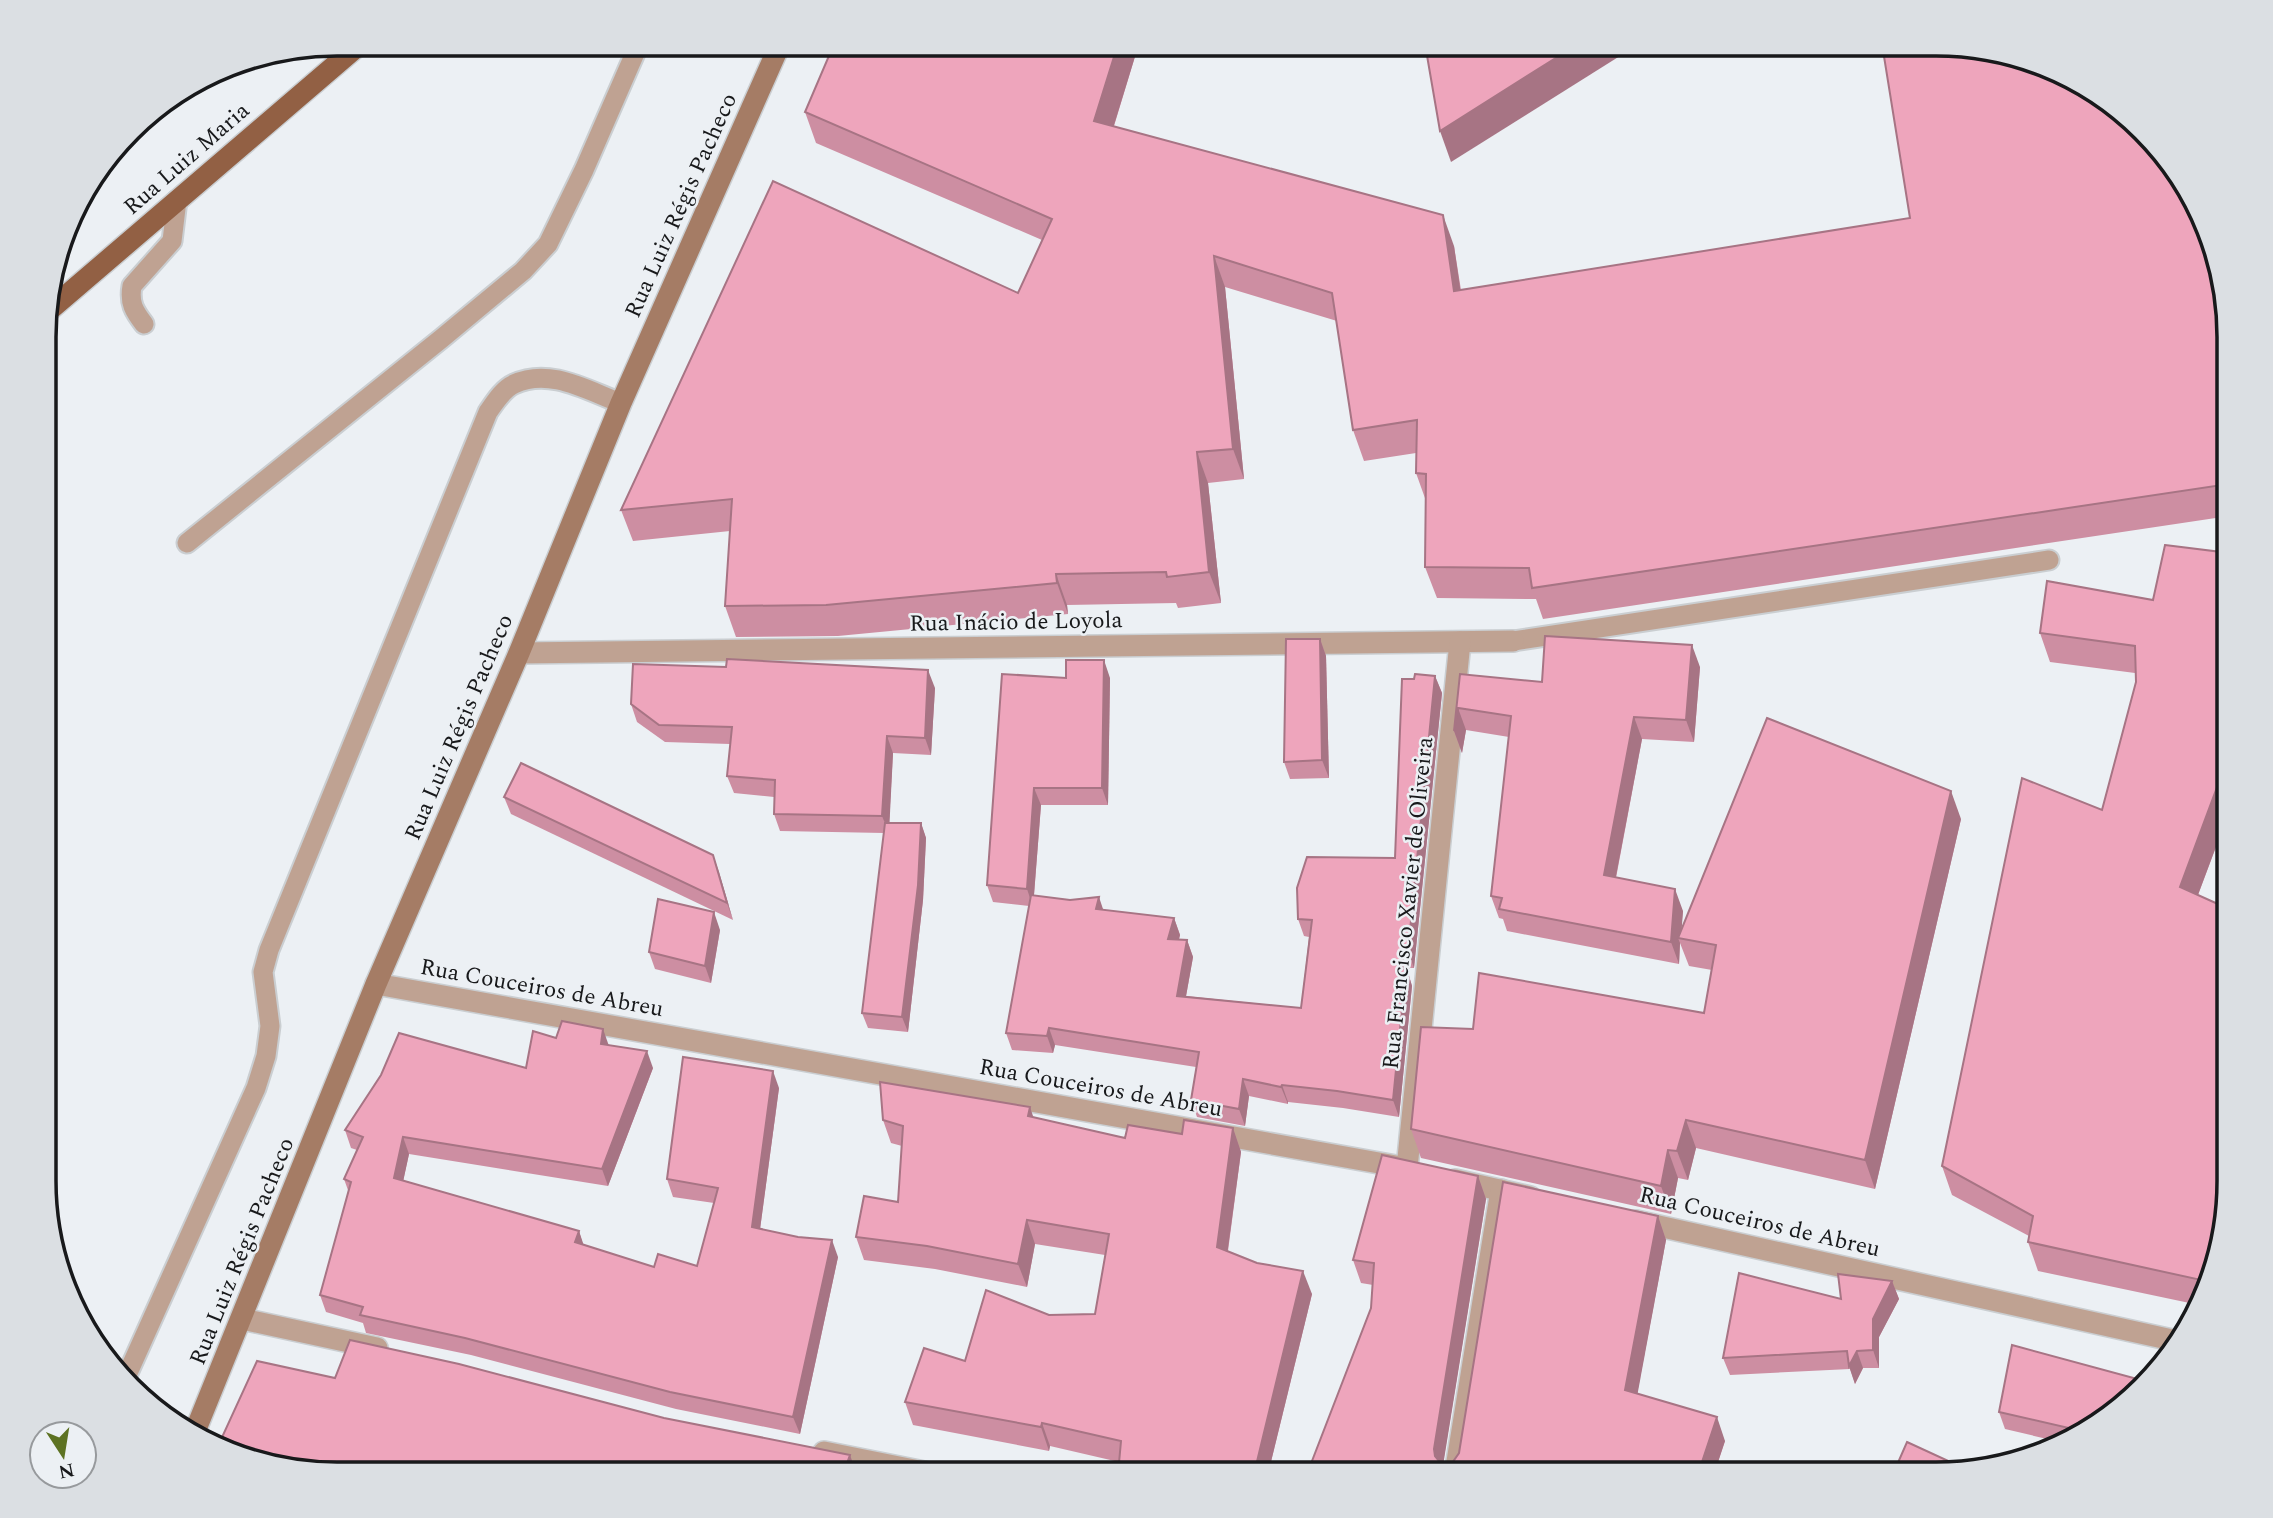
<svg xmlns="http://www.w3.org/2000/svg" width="2273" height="1518" viewBox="0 0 2273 1518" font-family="Spectral,serif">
  <rect width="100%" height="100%" fill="#ecf0f4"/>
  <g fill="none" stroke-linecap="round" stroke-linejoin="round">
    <defs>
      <g id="lane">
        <path d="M 144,324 C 134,311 129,303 132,286 L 172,241 L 177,200"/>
        <polyline points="187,543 441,339 523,271 548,244 584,170 639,44"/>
        <polyline points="1513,641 2049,560"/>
        <path d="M 127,1375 L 256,1088 L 266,1056 L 270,1026 L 263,972 L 269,950 L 488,412 C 495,402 503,389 514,384 C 550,367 588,391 621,403"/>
      </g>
      <g id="street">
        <polyline points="519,653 1513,641"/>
        <polyline points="376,984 1407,1168"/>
        <polyline points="1407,1168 1460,642"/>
        <polyline points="1455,1180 1530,1197"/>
        <polyline points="1636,1221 2181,1342"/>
        <polyline points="242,1319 377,1348"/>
        <polyline points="824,1452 934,1474"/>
        <polyline points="1455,1474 1501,1190"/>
      </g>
      <polyline id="secondary" points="194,1434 376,984 519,653 621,403 780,44"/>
      <g id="primary">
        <polyline points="141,120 148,114"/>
        <polyline points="46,313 360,44"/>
      </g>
    </defs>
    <use href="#lane" stroke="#caced1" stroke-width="23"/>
    <use href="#street" stroke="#caced1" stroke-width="24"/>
    <use href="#secondary" stroke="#caced1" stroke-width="24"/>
    <use href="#primary" stroke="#caced1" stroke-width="24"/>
    <use href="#lane" stroke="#bfa292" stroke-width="19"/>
    <use href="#street" stroke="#bfa292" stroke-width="21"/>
    <use href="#secondary" stroke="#a57c65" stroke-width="21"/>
    <use href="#primary" stroke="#926044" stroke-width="21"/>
  </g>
  <g fill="#cd8ea2">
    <polygon points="824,44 1141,44 1137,50 1114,126 1454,246 1461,290 2229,318 2229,516 1543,619 1536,599 1437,598 1425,567 1426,501 1416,473 1416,453 1364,461 1353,430 1337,321 1225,287 1244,479 1208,483 1221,603 1178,608 1176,603 1067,605 1068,614 838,636 736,637 725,606 730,531 633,541 621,510 1018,293 1042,240 816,143 805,112 829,56"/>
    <polygon points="2229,553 2229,812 2198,895 2214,1276 2199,1305 2038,1271 2028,1242 2029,1236 1952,1195 1942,1166 2102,810 2136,682 2135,673 2050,662 2040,633 2153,600"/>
    <polygon points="1320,639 1326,656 1329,778 1290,779 1284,762"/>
    <polygon points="1700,667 1694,742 1642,739 1616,878 1683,911 1681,930 1961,819 1875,1189 1696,1148 1688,1180 1678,1178 1671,1214 1421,1158 1411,1129 1473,1029 1704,1013 1712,970 1689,966 1680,943 1679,964 1507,931 1503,919 1499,918 1491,896 1509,737 1466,730 1462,753 1454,731 1460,674 1542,682"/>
    <polygon points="1435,676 1442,693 1414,968 1410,968 1409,976 1412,986 1399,1117 1343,1108 1288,1102 1288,1104 1249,1096 1245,1126 1197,1117 1191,1100 1196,1067 1055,1045 1053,1053 1012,1050 1006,1033 1029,906 993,902 987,885 1066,678 1110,678 1108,805 1041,805 1034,895 1103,910 1174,918 1180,935 1179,940 1187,940 1193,957 1186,996 1301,1008 1309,937 1304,936 1298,919 1395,858 1414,679"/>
    <polygon points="935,688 931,755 893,753 889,823 921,823 926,838 923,900 908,1032 868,1028 862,1013 884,833 780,831 774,814 774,797 734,793 727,776 730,744 665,742 637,722 631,704"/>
    <polygon points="504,797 713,855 733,920 511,814"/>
    <polygon points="720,930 711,983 655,969 649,952"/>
    <polygon points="556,1038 609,1045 653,1068 608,1186 409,1154 403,1181 579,1231 583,1245 654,1267 697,1266 714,1203 673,1197 667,1179 779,1088 760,1229 838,1257 800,1434 676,1409 471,1355 366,1333 363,1323 326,1312 320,1295 349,1193 344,1179 357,1150 351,1148 345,1130 526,1068"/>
    <polygon points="1033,1117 1125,1138 1233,1128 1241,1152 1228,1251 1312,1294 1268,1474 1118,1474 1119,1462 1050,1446 1049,1451 913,1425 905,1402 965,1361 1049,1315 1095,1314 1105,1255 1035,1244 1027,1287 935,1269 864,1260 856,1237 898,1202 902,1146 891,1143 883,1120"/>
    <polygon points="1478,1176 1486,1199 1443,1463 1452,1463 1658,1216 1666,1240 1637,1394 1725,1441 1714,1474 1307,1474 1371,1308 1373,1285 1361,1283 1353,1260"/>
    <polygon points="1892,1281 1899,1299 1879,1337 1879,1368 1863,1368 1855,1384 1850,1369 1730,1375 1723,1358 1841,1299"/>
    <polygon points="2141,1380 2082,1435 2060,1442 2005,1429 1999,1412"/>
  </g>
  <g fill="#a77484">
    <polygon points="1118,44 1141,44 1137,50 1106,151 1094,121"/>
    <polygon points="1578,44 1639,44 1451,162 1440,131"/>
    <polygon points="1443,215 1454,246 1465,322 1454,291"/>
    <polygon points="1214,256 1225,287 1244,479 1233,449"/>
    <polygon points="1197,452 1208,483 1221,603 1209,572"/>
    <polygon points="1056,574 1067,605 1068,614 1057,583"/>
    <polygon points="1320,639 1326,656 1329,778 1322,760"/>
    <polygon points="1692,645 1700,667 1694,742 1686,720"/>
    <polygon points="1104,660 1110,678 1108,805 1102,788"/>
    <polygon points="928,670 935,688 931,755 925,738"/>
    <polygon points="1435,676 1442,693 1414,968 1408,951"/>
    <polygon points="1458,708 1466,730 1462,753 1454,731"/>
    <polygon points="1634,717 1642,739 1612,897 1604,875"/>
    <polygon points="887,736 893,753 889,833 882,816"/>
    <polygon points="2229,755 2229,812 2190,916 2180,887"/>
    <polygon points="1034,788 1041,805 1033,907 1027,889"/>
    <polygon points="1951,791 1961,819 1875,1189 1865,1160"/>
    <polygon points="921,823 926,838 923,900 908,1032 902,1017"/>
    <polygon points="713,855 719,872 733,920 727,903"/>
    <polygon points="1675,889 1683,911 1681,938 1678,938 1680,943 1679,964 1671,942"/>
    <polygon points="1099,897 1105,915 1096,909"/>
    <polygon points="714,912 720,930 711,983 705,966"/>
    <polygon points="1174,918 1180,935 1174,956 1168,939"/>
    <polygon points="1187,940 1193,957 1183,1013 1177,996"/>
    <polygon points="1404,951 1410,968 1409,976 1412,986 1399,1117 1393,1100 1401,968"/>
    <polygon points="1049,1028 1055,1045 1053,1053 1047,1036"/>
    <polygon points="603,1029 609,1046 601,1044"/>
    <polygon points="647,1051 653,1068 608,1186 602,1169"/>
    <polygon points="773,1071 779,1088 758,1244 752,1227"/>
    <polygon points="1243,1079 1249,1096 1245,1126 1239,1109"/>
    <polygon points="1282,1085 1288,1102 1288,1104 1281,1087"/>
    <polygon points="1030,1107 1038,1131 1028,1116"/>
    <polygon points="1686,1120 1696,1148 1688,1180 1677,1151"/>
    <polygon points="1233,1128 1241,1152 1225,1270 1217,1247"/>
    <polygon points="403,1137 409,1154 400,1196 394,1178"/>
    <polygon points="1668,1150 1678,1178 1671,1214 1661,1186"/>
    <polygon points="1478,1176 1486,1199 1442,1472 1435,1456 1434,1449"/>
    <polygon points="1658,1216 1666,1240 1634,1413 1625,1390"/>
    <polygon points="1027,1220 1035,1244 1027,1287 1018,1264"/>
    <polygon points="579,1231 585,1249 575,1242"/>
    <polygon points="832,1240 838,1257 800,1434 793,1417"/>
    <polygon points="1303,1271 1312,1294 1268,1474 1254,1474"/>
    <polygon points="1892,1281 1899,1299 1879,1337 1879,1368 1873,1350 1873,1319"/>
    <polygon points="1857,1351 1863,1368 1855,1384 1849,1366"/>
    <polygon points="1717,1417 1725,1441 1714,1474 1698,1474"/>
    <polygon points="1042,1423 1050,1446 1049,1451 1041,1427"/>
    <polygon points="850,1455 856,1472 855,1474 843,1474"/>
  </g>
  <g fill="#eea5bc" stroke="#a77484" stroke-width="2">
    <polygon points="834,44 1118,44 1094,121 1443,215 1454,291 1910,218 1882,44 1936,44 2030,59 2099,93 2190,191 2229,318 2229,484 1532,588 1529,568 1425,567 1426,474 1416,473 1417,420 1353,430 1332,293 1214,256 1233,449 1197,452 1209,572 1167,577 1166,572 1056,574 1057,583 826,605 725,606 732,499 621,510 773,181 1018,293 1052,219 805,112"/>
    <polygon points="1425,44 1578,44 1440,131"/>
    <polygon points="2165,545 2229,553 2229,755 2180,887 2229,909 2229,1200 2214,1276 2210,1282 2028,1242 2033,1216 1942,1166 2022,778 2102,810 2136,682 2135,646 2040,633 2047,581 2153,600"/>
    <polygon points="1545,636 1692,645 1686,720 1634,717 1604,875 1675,889 1671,942 1499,909 1502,898 1491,896 1511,716 1458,708 1454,731 1460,674 1542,682"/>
    <polygon points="1286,639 1320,639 1322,760 1284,762"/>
    <polygon points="727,659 928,670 925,738 887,736 882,816 774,814 775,780 727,776 732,727 659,725 631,704 633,664 726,667"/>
    <polygon points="1066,660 1104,660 1102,788 1034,788 1027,889 987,885 1002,674 1066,678"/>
    <polygon points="1415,674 1435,676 1408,951 1404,951 1401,968 1406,969 1393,1100 1337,1091 1282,1085 1281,1087 1243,1079 1239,1109 1191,1100 1199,1052 1049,1028 1047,1036 1006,1033 1031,895 1070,900 1099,897 1096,909 1174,918 1168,939 1187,940 1177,996 1301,1008 1312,920 1298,919 1297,888 1307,857 1395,858 1402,679 1414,679"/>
    <polygon points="1767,718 1951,791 1865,1160 1686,1120 1677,1151 1668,1150 1661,1186 1411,1129 1421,1027 1473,1029 1479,973 1704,1013 1716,945 1678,938"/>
    <polygon points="521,763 713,855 727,903 504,797"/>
    <polygon points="885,823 921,823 918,885 902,1017 862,1013"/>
    <polygon points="658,899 714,912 705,966 649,952"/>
    <polygon points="562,1021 603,1029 601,1044 647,1051 602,1169 403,1137 394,1178 579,1231 575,1242 654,1267 658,1254 697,1266 718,1188 667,1179 683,1057 773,1071 752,1227 798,1237 832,1240 793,1417 670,1392 465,1338 360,1315 363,1307 320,1295 351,1182 344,1179 363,1137 345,1130 381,1075 399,1033 526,1068 533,1031 556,1038"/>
    <polygon points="880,1082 1030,1107 1028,1116 1125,1138 1128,1125 1182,1134 1184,1120 1233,1128 1217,1247 1257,1263 1303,1271 1254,1474 1118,1474 1121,1441 1042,1423 1041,1427 905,1402 924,1348 965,1361 986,1290 1049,1315 1095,1314 1109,1234 1027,1220 1018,1264 927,1246 856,1237 864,1196 898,1202 903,1126 883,1120"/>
    <polygon points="1382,1155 1478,1176 1434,1449 1435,1456 1439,1461 1445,1464 1452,1463 1459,1453 1503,1182 1658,1216 1625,1390 1717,1417 1698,1474 1307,1474 1371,1308 1374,1263 1353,1260"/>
    <polygon points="1739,1273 1841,1299 1838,1274 1892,1281 1873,1319 1873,1350 1857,1351 1849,1366 1847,1351 1723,1358"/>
    <polygon points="350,1340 459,1364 664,1418 850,1455 843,1474 337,1474 243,1459 218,1446 257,1361 335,1378"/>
    <polygon points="2012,1345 2141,1380 2086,1432 1999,1412"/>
    <polygon points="1907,1442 1968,1470 1955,1474 1893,1474"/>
  </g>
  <g text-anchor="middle" stroke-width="5" stroke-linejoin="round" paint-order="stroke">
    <g font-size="23" fill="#18191b" stroke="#ecf0f4">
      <text transform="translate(186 158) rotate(-41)" y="8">Rua Luiz Maria</text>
      <text transform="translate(680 205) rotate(-66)" y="8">Rua Luiz Régis Pacheco</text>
      <text transform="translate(1016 621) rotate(-1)" y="8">Rua Inácio de Loyola</text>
      <text transform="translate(458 727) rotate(-67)" y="8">Rua Luiz Régis Pacheco</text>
      <text transform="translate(1407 903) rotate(-84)" y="8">Rua Francisco Xavier de Oliveira</text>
      <text transform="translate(542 987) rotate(10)" y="8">Rua Couceiros de Abreu</text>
      <text transform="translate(1101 1087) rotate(10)" y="8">Rua Couceiros de Abreu</text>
      <text transform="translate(1760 1221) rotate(13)" y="8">Rua Couceiros de Abreu</text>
      <text transform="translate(241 1251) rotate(-68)" y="8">Rua Luiz Régis Pacheco</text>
    </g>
  </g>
  <path d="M0 0H2273V1518H0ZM337 56H1936A281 281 0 0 1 2217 337V1181A281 281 0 0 1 1936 1462H337A281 281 0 0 1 56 1181V337A281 281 0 0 1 337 56Z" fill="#dbdfe3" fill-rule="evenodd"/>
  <path fill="none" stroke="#18191b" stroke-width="3.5" d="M337 56H1936A281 281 0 0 1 2217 337V1181A281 281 0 0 1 1936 1462H337A281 281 0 0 1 56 1181V337A281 281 0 0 1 337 56Z"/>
  <g transform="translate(63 1455) rotate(168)"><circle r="33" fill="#ecf0f4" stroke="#979a9d" stroke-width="2"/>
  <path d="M0-5L12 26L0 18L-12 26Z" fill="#5d7222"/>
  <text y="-10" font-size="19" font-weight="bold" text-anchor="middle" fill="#18191b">N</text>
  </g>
</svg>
